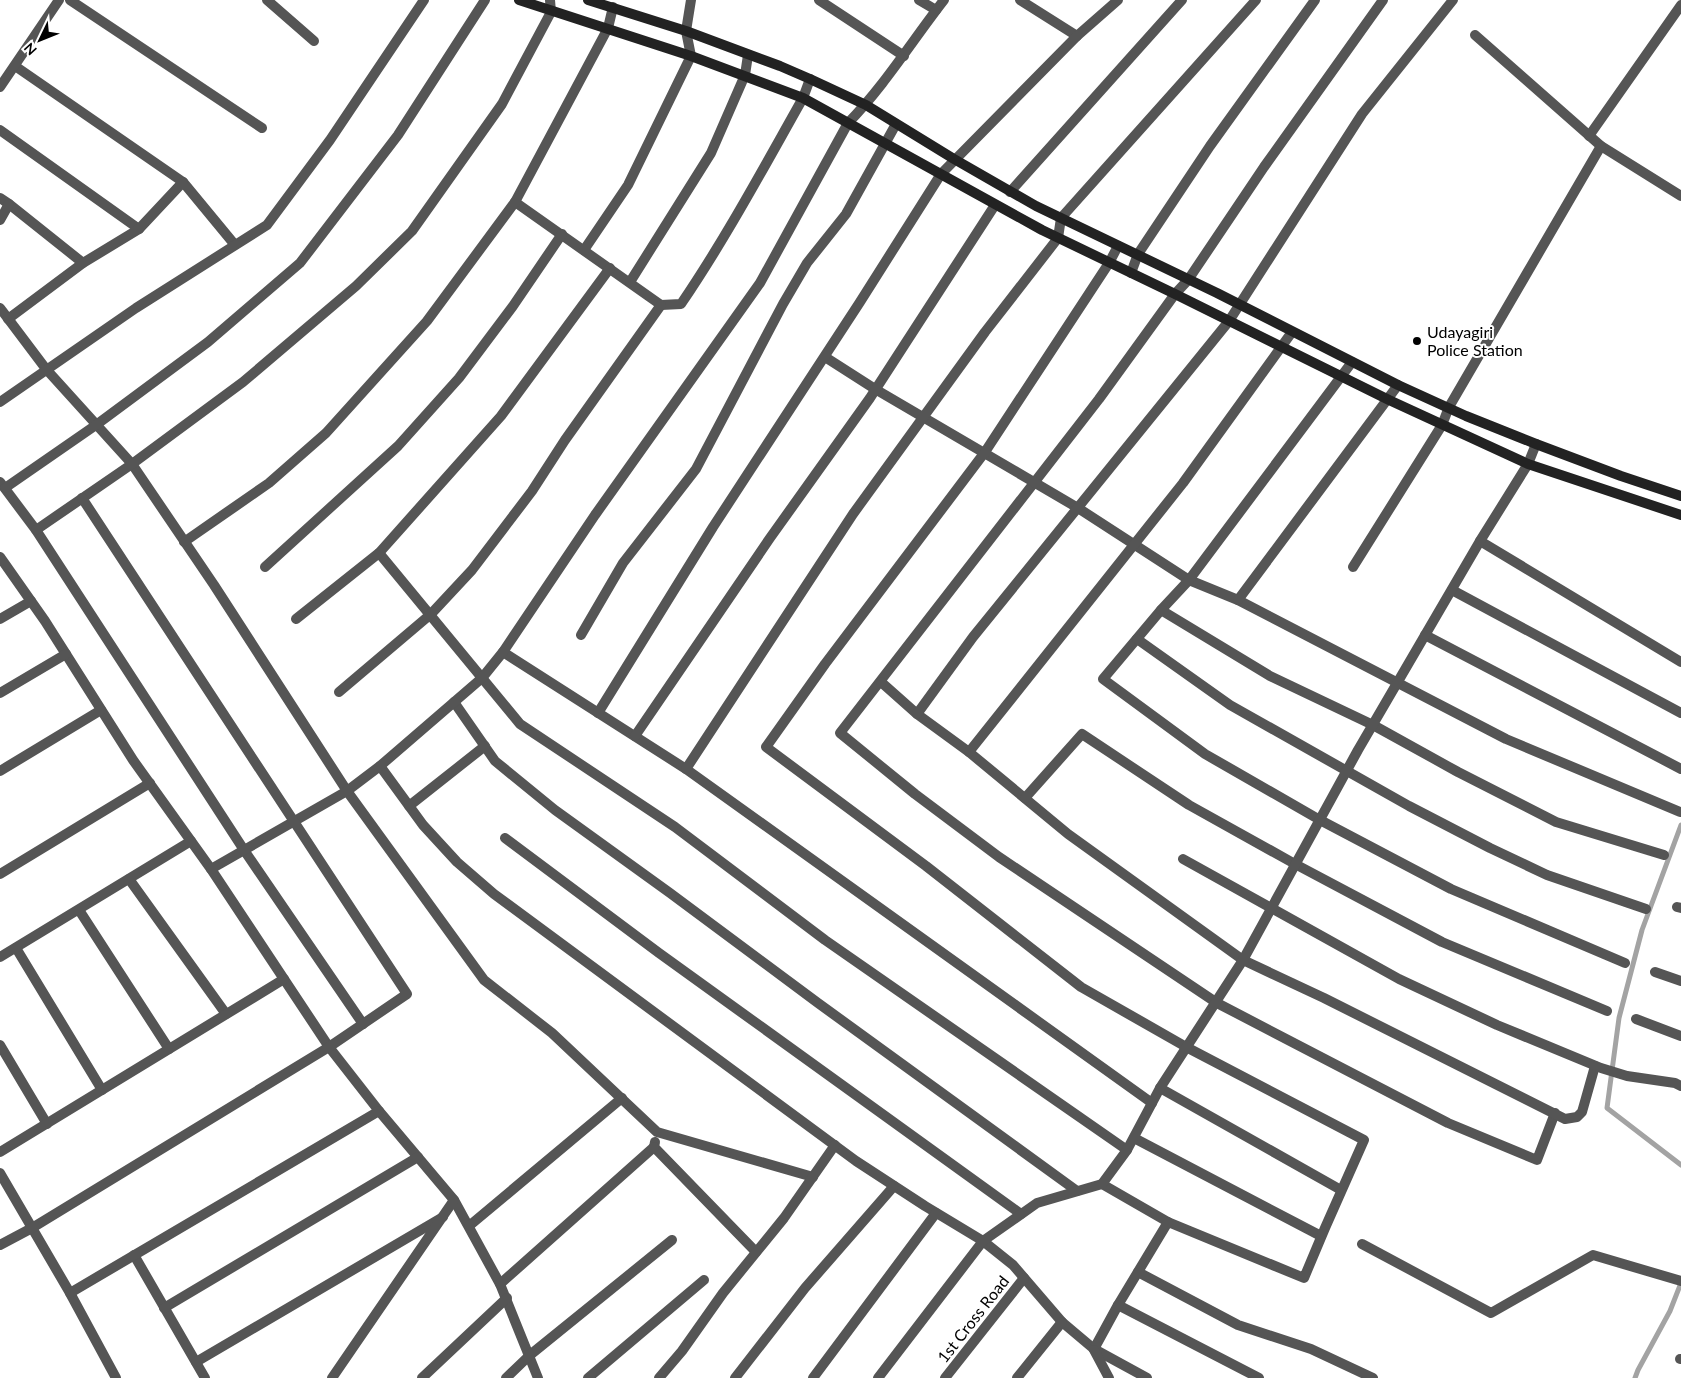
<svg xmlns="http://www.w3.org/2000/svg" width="1681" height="1378" viewBox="0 0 1681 1378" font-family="Lato,sans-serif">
  <rect width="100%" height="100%" fill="#fff"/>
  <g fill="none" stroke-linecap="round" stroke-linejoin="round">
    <g stroke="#a3a3a3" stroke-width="5">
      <polyline points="1681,825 1642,930 1619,1018 1607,1108 1681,1165"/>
      <polyline points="1635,1378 1638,1370 1670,1311 1681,1283"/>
    </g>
    <polyline stroke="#555" stroke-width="10" points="1362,1244 1491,1313 1593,1255 1681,1281"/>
    <g stroke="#555" stroke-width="10">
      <polyline points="70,0 262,128"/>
      <polyline points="267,0 314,41"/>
      <polyline points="819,0 904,56"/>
      <polyline points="919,0 936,10"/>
      <polyline points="1020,0 1077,36"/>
      <polyline points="1383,0 1264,167 1188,280 1175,294 1099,399 840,733 915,794 999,857 1217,1003 1448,1123 1537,1160 1555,1113"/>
      <polyline points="1475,35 1601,146 1681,196"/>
      <polyline points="15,66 183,182 235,245"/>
      <polyline points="0,87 59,0"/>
      <polyline points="0,130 139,229"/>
      <polyline points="1589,136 1681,5"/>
      <polyline points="1010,192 1182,0"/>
      <polyline points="0,198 9,204 83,263"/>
      <path d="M 515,202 L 661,305 L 681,304 C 726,238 764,167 803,98 L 810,79"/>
      <polyline points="0,220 9,204"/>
      <polyline points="584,250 628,185 691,56 686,31 691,0"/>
      <polyline points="1131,273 1138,254 1210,146 1315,0"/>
      <polyline points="630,282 711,153 745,75 748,55"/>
      <polyline points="0,308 46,369 132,464 214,585 347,791 484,980 552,1033 657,1132 813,1177"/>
      <polyline points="8,319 83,263 139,229 183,182"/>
      <polyline points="825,357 875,389 1078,508 1189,580 1238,600 1506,739 1680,812"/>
      <polyline points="1352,362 1189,580 1161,610 1103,679 1205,754 1320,820 1451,889 1625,963"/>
      <polyline points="0,402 136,308 267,225 330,140 424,0"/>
      <polyline points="0,482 36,530 244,850 363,1024"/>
      <polyline points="5,488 96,425 208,342 300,263 398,135 485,0"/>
      <polyline points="36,530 132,464 243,382 356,286 412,231 502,104 551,12 550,0"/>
      <polyline points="1480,541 1681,662"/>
      <polyline points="184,542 269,483 326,433 427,321 515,202 608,28 613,7"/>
      <polyline points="379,553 520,724 675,827 825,940 1127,1150"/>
      <polyline points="0,557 45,621 133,760 211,869 329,1047 379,1111 454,1200 500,1284 538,1378"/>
      <polyline points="265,567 398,446 459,378 513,306 562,234"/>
      <polyline points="1353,567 1442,425 1449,407 1601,146"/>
      <polyline points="1452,590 1681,713"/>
      <polyline points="1238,600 1398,385"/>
      <polyline points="1161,610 1270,676 1373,725 1458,772 1556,822 1664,855"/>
      <polyline points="0,619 31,601"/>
      <polyline points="296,619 379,553 501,416 610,268"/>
      <polyline points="581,635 623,563 696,469 783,304 807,263 846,214 896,124"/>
      <polyline points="1425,635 1681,769"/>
      <polyline points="1137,639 1230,705 1409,806 1490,848 1547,875 1646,909"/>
      <polyline points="503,652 686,769 1152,1103"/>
      <polyline points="881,682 917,714 969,752 1068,834 1243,960 1324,998 1565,1119 1577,1117 1582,1112 1595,1066"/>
      <polyline points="339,692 431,614 472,570 532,491 565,440 661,305"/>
      <polyline points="0,693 66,654"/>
      <polyline points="454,702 495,761 555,810 670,893 818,1003 1077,1191"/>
      <polyline points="598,713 713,527 860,302 941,174 1077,36 1118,0"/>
      <polyline points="917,714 973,637 1229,321 1362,114 1453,0"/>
      <polyline points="635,736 770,538 870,398 995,205"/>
      <polyline points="969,752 1183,483 1292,332"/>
      <polyline points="380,766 423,825 457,862 494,894 856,1161 925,1206 983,1241 1013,1265 1062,1322 1094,1349 1147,1378"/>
      <polyline points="686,769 853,514 985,332 1058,238 1061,218 1256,0"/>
      <polyline points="0,771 101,710"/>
      <polyline points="1025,798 1082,734 1189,805 1295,864 1442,942 1607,1011"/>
      <polyline points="409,806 485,746"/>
      <polyline points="505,838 659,953 1021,1214"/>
      <polyline points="1183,859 1399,979 1497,1025 1601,1068 1627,1076 1675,1083 1681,1086"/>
      <path d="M 211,869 L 347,791 L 380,766 L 482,678 L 503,652 L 595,515 L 760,283 L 848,123 C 885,85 912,41 944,0"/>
      <polyline points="0,874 150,783"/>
      <polyline points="129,879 226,1014"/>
      <polyline points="1677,907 1681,908"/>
      <polyline points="79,910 169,1049"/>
      <polyline points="16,948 102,1090"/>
      <polyline points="0,957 191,841"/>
      <polyline points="1655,972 1681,981"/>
      <polyline points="1636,1019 1681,1036"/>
      <polyline points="0,1045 47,1124"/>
      <polyline points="1160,1088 1341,1190"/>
      <polyline points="1134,1138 1321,1236"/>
      <polyline points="655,1142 654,1147 756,1252"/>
      <polyline points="0,1152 284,979"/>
      <polyline points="0,1173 70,1293 116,1378"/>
      <polyline points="1102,1184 1168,1222 1304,1278 1325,1228 1364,1140 1188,1048 1081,987 926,866 766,747 825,664 985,452 1109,263 1118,246"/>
      <polyline points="469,1226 622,1098"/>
      <polyline points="0,1245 32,1228 329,1047 407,994 82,498"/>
      <polyline points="134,1255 205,1378"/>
      <polyline points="1138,1272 1238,1325 1311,1349 1373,1378"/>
      <polyline points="500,1284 654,1147"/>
      <polyline points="70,1293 379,1111"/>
      <polyline points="1118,1305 1259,1378"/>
      <polyline points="164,1308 418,1157"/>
      <polyline points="1094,1349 1118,1305 1168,1222"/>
      <polyline points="1094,1350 1109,1378"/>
      <polyline points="1680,1359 1681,1359"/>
      <polyline points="196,1362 443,1217"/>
      <polyline points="332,1378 454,1200"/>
      <polyline points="422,1378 507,1298"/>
      <polyline points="506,1378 530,1355 672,1240"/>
      <polyline points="588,1378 704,1280"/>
      <polyline points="659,1378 682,1351 723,1293 784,1218 835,1145"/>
      <polyline points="735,1378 805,1288 894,1186"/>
      <polyline points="813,1378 936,1213"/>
      <polyline points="878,1378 983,1241 1037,1203 1102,1184 1127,1150 1160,1088 1243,960 1358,750 1480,541 1528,464 1536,444"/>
      <polyline points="945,1378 1024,1278"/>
      <polyline points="1017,1378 1062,1322"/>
    </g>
    <g stroke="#222" stroke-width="10">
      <polyline points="519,0 691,56 803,98 1042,230 1175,294 1389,400 1528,464 1681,515"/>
      <polyline points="588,0 686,31 780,66 810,79 866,105 954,159 1036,206 1217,293 1398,385 1466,416 1536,444 1621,476 1681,496"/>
    </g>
  </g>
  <circle fill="#000" stroke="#fff" stroke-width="2" cx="1417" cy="341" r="5"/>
  <g text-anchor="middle" stroke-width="4" stroke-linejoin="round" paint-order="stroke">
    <g font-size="16" fill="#000" stroke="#fff" text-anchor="start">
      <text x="1427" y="338">Udayagiri<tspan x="1427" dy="18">Police Station</tspan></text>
    </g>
    <g font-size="16" fill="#000" stroke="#fff">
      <text transform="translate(973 1319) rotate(-52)" y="6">1st Cross Road</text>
    </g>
  </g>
  <g transform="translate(40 40) rotate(227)" stroke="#ffffff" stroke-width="4" paint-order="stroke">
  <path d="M0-4L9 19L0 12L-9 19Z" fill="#000000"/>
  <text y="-8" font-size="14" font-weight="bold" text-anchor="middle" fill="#000000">N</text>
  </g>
</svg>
